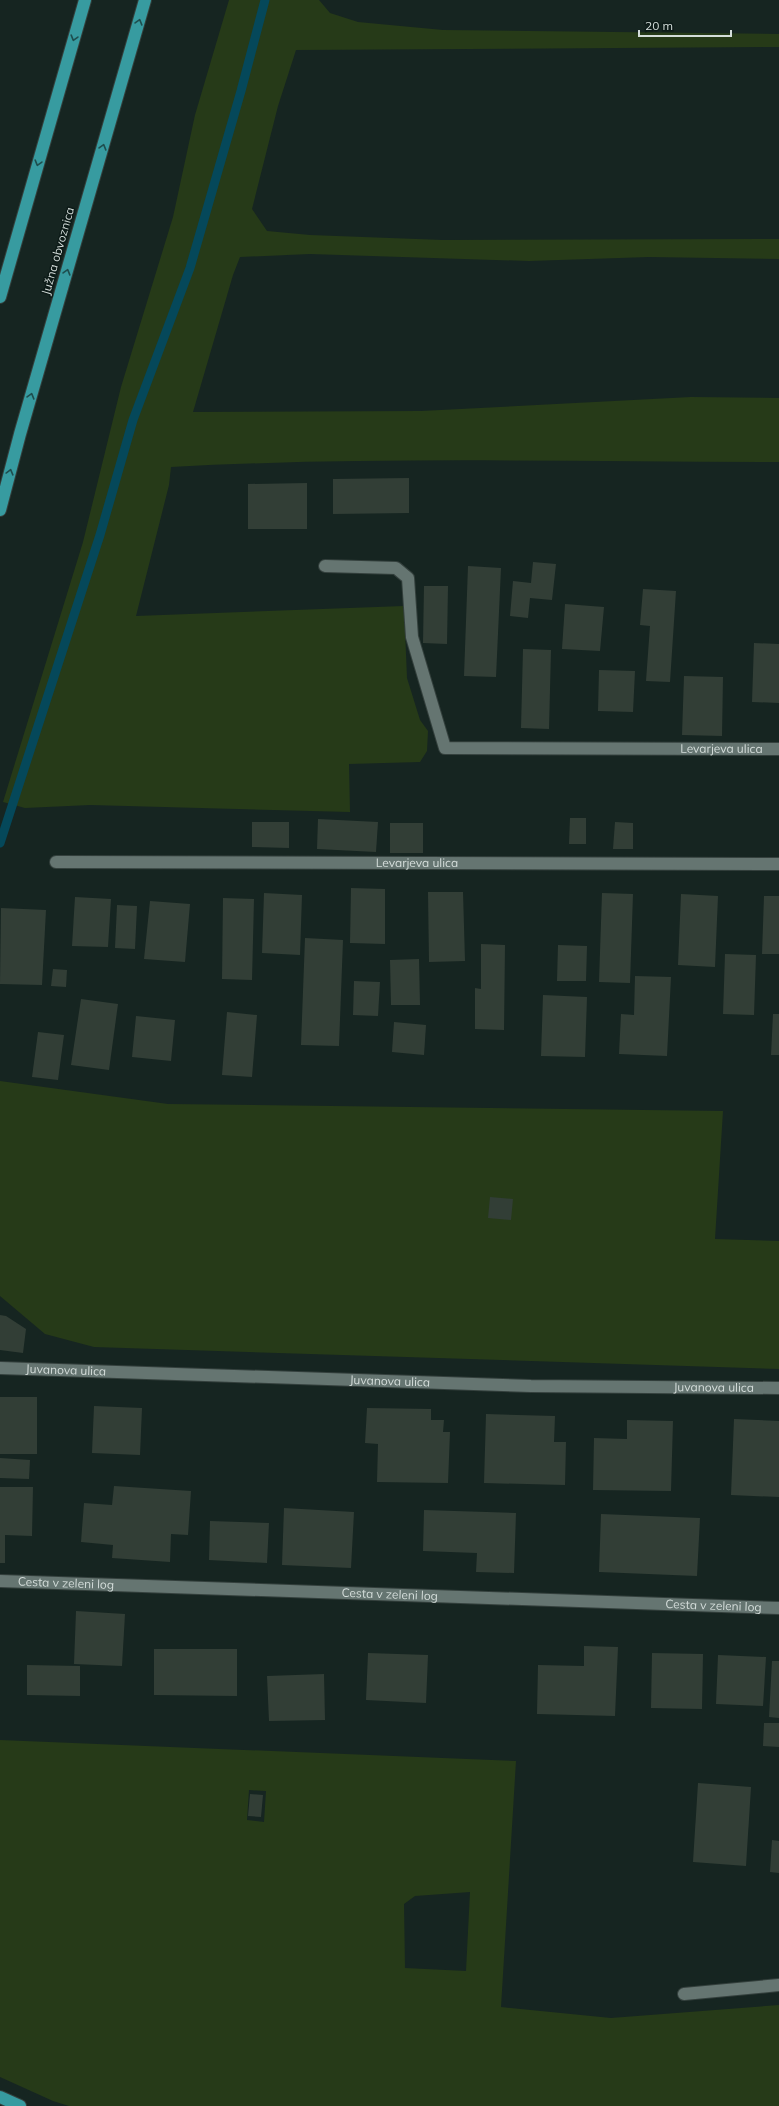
<svg xmlns="http://www.w3.org/2000/svg" width="779" height="2106" viewBox="0 0 779 2106" font-family="Mulish,sans-serif">
  <rect width="100%" height="100%" fill="#162521"/>
  <g fill="#263a18" fill-rule="evenodd">
    <path d="M 229,0 L 319,0 L 330,13 L 358,22 L 443,30 L 779,34 L 779,47 L 296,50 L 278,106 L 252,209 L 267,231 L 310,235 L 443,240 L 779,239 L 779,259 L 649,257 L 529,261 L 310,254 L 240,257 L 233,275 L 193,412 L 421,411 L 691,397 L 779,398 L 779,462 C 577,462 373,456 171,467 L 169,485 L 136,616 L 404,606 L 407,678 L 420,720 L 428,731 L 427,751 L 420,762 L 349,764 L 350,812 L 90,805 L 25,808 L 3,802 L 83,542 L 121,387 L 173,217 L 195,115 Z"/>
    <polygon points="0,1081 168,1104 723,1111 715,1239 779,1241 779,1369 94,1347 45,1334 0,1296"/>
    <path d="M 0,1740 L 516,1761 L 501,2007 L 611,2018 L 779,2005 L 779,2106 L 69,2106 L 53,2101 L 0,2077 ZM 249,1790 L 266,1791 L 264,1822 L 247,1820 ZM 470,1892 L 466,1971 L 405,1968 L 404,1904 L 415,1896 Z"/>
  </g>
  <g fill="none" stroke-linecap="round" stroke-linejoin="round">
    <polyline stroke="#05485a" stroke-width="9" points="0,843 100,535 133,420 190,268 241,91 265,0"/>
  </g>
  <g fill="#323e36">
    <polygon points="409,478 409,513 333,514 333,479"/>
    <polygon points="307,483 307,529 248,529 248,484"/>
    <polygon points="533,562 556,564 552,600 530,598 528,618 510,616 513,581 531,583"/>
    <polygon points="468,566 501,568 496,677 464,676"/>
    <polygon points="424,586 448,586 447,644 423,643"/>
    <polygon points="643,589 676,591 670,682 646,681 650,626 640,625"/>
    <polygon points="565,604 604,607 600,651 562,649"/>
    <polygon points="754,643 779,644 779,703 752,702"/>
    <polygon points="523,649 551,650 549,729 521,728"/>
    <polygon points="599,670 635,671 633,712 598,711"/>
    <polygon points="684,676 723,677 722,736 682,735"/>
    <polygon points="570,818 586,818 586,844 569,844"/>
    <polygon points="318,819 378,822 376,852 317,849"/>
    <polygon points="252,822 289,822 289,848 252,847"/>
    <polygon points="615,822 633,823 633,849 613,849"/>
    <rect x="390" y="823" width="33" height="30"/>
    <polygon points="351,888 385,889 385,944 350,943"/>
    <polygon points="428,892 463,892 465,961 429,962"/>
    <polygon points="264,893 302,895 300,955 262,953"/>
    <polygon points="602,893 633,894 630,983 599,982"/>
    <polygon points="681,894 718,896 715,967 678,965"/>
    <polygon points="764,896 779,896 779,954 762,954"/>
    <polygon points="75,897 111,899 108,947 72,946"/>
    <polygon points="223,898 254,899 252,980 222,979"/>
    <polygon points="150,901 190,904 185,962 144,959"/>
    <polygon points="117,905 137,906 135,949 115,948"/>
    <polygon points="1,908 46,910 42,985 0,984"/>
    <polygon points="305,938 343,940 339,1046 301,1045"/>
    <polygon points="481,944 505,945 504,1030 475,1029 475,988 481,989"/>
    <polygon points="558,945 587,946 586,981 557,981"/>
    <polygon points="725,954 756,955 754,1015 723,1014"/>
    <polygon points="419,959 420,1005 391,1005 390,960"/>
    <polygon points="53,969 67,970 66,987 51,986"/>
    <polygon points="635,976 671,977 667,1056 619,1054 621,1014 634,1015"/>
    <polygon points="354,981 380,982 378,1016 353,1015"/>
    <polygon points="543,995 587,997 585,1057 541,1056"/>
    <polygon points="81,999 118,1004 109,1070 71,1065"/>
    <polygon points="227,1012 257,1015 252,1077 222,1075"/>
    <polygon points="773,1014 779,1014 779,1055 771,1055"/>
    <polygon points="136,1016 175,1020 171,1061 132,1057"/>
    <polygon points="394,1022 426,1025 424,1055 392,1052"/>
    <polygon points="38,1032 64,1035 58,1080 32,1077"/>
    <polygon points="490,1197 513,1199 511,1220 488,1218"/>
    <polygon points="0,1315 6,1316 26,1329 23,1353 0,1350"/>
    <rect x="0" y="1397" width="37" height="57"/>
    <polygon points="94,1406 142,1408 140,1455 92,1453"/>
    <polygon points="367,1408 431,1409 431,1420 444,1420 443,1432 450,1432 448,1483 377,1482 378,1444 365,1443"/>
    <polygon points="486,1414 555,1416 554,1442 566,1442 565,1485 484,1483"/>
    <polygon points="734,1419 779,1421 779,1497 731,1495"/>
    <polygon points="627,1420 673,1421 671,1491 593,1490 594,1438 627,1439"/>
    <polygon points="0,1458 30,1460 29,1479 0,1478"/>
    <polygon points="114,1486 191,1491 188,1535 171,1534 170,1562 112,1558 113,1545 81,1542 84,1503 112,1505"/>
    <polygon points="0,1487 33,1487 32,1536 5,1535 5,1563 0,1563"/>
    <polygon points="284,1508 354,1512 351,1568 282,1565"/>
    <polygon points="424,1510 516,1513 514,1573 476,1572 477,1553 423,1551"/>
    <polygon points="601,1514 700,1518 697,1576 599,1572"/>
    <polygon points="210,1521 269,1523 267,1563 209,1560"/>
    <polygon points="76,1611 125,1614 122,1666 74,1664"/>
    <polygon points="584,1646 618,1647 615,1716 537,1714 538,1665 584,1666"/>
    <polygon points="154,1649 237,1649 237,1696 154,1695"/>
    <polygon points="368,1653 428,1655 426,1703 366,1700"/>
    <polygon points="652,1653 703,1654 702,1709 651,1708"/>
    <polygon points="718,1655 766,1657 763,1706 716,1704"/>
    <polygon points="772,1661 779,1661 779,1718 769,1717"/>
    <polygon points="27,1665 80,1666 80,1696 27,1695"/>
    <polygon points="324,1674 325,1720 269,1721 267,1676"/>
    <polygon points="764,1723 779,1723 779,1747 763,1746"/>
    <polygon points="698,1783 751,1787 746,1866 693,1862"/>
    <polygon points="250,1794 263,1795 261,1817 248,1816"/>
    <polygon points="772,1840 779,1841 779,1873 770,1872"/>
  </g>
  <g fill="none" stroke-linecap="round" stroke-linejoin="round">
    <defs>
      <g id="minor">
        <path id="s1" d="M 325,566 L 396,568 L 408,578 L 412,637 L 445,748 L 779,749"/>
        <path id="s2" d="M 56,862 L 779,864"/>
        <path id="s3" d="M 0,1368 L 531,1386 L 779,1388"/>
        <path id="s4" d="M 0,1581 L 779,1608"/>
        <polyline points="684,1994 779,1985"/>
      </g>
      <g id="highway">
        <polyline points="0,297 85,0"/>
        <polyline points="0,510 20,434 145,0"/>
        <polyline points="0,2097 20,2106"/>
      </g>
    </defs>
    <use href="#minor" stroke="#34403d" stroke-width="14"/>
    <use href="#highway" stroke="#34403d" stroke-width="14"/>
    <use href="#minor" stroke="#657571" stroke-width="12"/>
    <use href="#highway" stroke="#379ba0" stroke-width="12"/>
  </g>
  <defs><path id="oneway-chevron" d="M-2-3.5L2.5 0L-2 3.5" fill="none" stroke-width="1.6" stroke-linecap="round" stroke-linejoin="round"/></defs>
  <g stroke="#1e4e4e">
    <use href="#oneway-chevron" transform="translate(139 22) rotate(-74)"/>
    <use href="#oneway-chevron" transform="translate(74 38) rotate(106)"/>
    <use href="#oneway-chevron" transform="translate(103 147) rotate(-74)"/>
    <use href="#oneway-chevron" transform="translate(38 163) rotate(106)"/>
    <use href="#oneway-chevron" transform="translate(67 272) rotate(-74)"/>
    <use href="#oneway-chevron" transform="translate(31 396) rotate(-74)"/>
    <use href="#oneway-chevron" transform="translate(10 472) rotate(-75)"/>
  </g>
  <g text-anchor="middle" stroke-width="3" stroke-linejoin="round" paint-order="stroke">
    <g font-size="12" fill="#d4ddda" stroke="#0d1b18">
      <text transform="translate(58 251) rotate(-74)" y="4">Južna obvoznica</text>
      <text dy="4" stroke="none"><textPath href="#s1" startOffset="538">Levarjeva ulica</textPath></text>
      <text dy="4" stroke="none"><textPath href="#s2" startOffset="361">Levarjeva ulica</textPath></text>
      <text dy="4" stroke="none"><textPath href="#s3" startOffset="66">Juvanova ulica</textPath></text>
      <text dy="4" stroke="none"><textPath href="#s3" startOffset="390">Juvanova ulica</textPath></text>
      <text dy="4" stroke="none"><textPath href="#s3" startOffset="714">Juvanova ulica</textPath></text>
      <text dy="4" stroke="none"><textPath href="#s4" startOffset="66">Cesta v zeleni log</textPath></text>
      <text dy="4" stroke="none"><textPath href="#s4" startOffset="390">Cesta v zeleni log</textPath></text>
      <text dy="4" stroke="none"><textPath href="#s4" startOffset="714">Cesta v zeleni log</textPath></text>
    </g>
  </g>
  <path d="M639 30v6h92v-6" fill="none" stroke="#d4ddda" stroke-width="2"/>
  <text x="645" y="30" font-size="12" fill="#d4ddda" stroke="#0d1b18" stroke-width="3" paint-order="stroke">20 m</text>
</svg>
